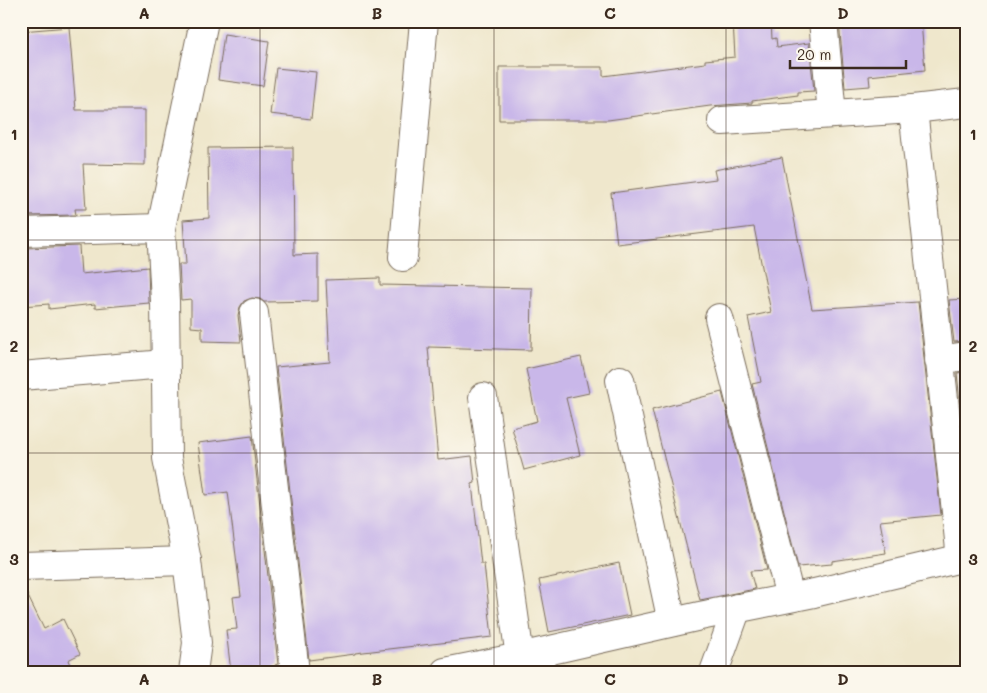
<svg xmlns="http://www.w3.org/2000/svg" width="987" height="693" viewBox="0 0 987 693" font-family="Mali,sans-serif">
  <rect width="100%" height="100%" fill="#fbf7ec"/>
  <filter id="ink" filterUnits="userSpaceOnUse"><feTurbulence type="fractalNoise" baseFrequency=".02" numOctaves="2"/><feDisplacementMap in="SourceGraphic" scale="10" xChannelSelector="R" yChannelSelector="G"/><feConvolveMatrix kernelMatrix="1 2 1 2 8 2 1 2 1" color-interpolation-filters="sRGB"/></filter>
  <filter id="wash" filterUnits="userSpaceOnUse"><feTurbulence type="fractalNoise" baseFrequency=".0096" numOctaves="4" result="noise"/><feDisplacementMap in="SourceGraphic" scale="20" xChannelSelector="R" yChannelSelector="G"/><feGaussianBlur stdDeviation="1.12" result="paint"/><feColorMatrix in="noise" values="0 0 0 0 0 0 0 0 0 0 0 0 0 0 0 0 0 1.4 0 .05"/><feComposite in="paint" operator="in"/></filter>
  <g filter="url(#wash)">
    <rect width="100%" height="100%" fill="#efe7cc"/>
    <g id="blocks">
      <g fill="#c9b7e9">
        <polygon points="733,21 771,21 772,39 776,38 777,47 809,43 814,91 798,92 798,95 752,101 752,103 710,106 608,120 499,120 499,67 603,67 603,76 705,63 705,60 735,57"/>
        <polygon points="839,21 921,21 925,70 869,76 870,86 845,88"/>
        <polygon points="69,27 76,110 145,110 145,165 83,164 86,209 75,209 76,215 24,216 21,175 21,31"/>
        <polygon points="224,34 269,41 263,86 218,80"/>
        <polygon points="276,68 316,72 311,119 270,114"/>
        <polygon points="293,147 294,255 318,254 318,301 264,302 260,299 252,298 244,301 240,307 238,315 241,342 202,341 202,328 191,327 191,299 181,300 179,264 186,264 183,220 209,218 208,148"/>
        <polygon points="782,157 812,309 918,302 941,515 880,521 886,553 832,561 832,564 798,567 752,384 761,382 748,317 771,312 754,227 617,244 611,193 716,179 714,170"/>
        <polygon points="79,246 81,274 148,267 149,303 95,308 95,304 49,309 49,304 21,306 21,261 26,261 25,248"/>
        <polygon points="380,278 380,285 532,288 531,350 428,347 438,460 472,456 475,483 472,484 481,564 484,564 492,637 355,653 355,654 309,660 276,367 330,362 326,280"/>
        <polygon points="966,299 966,341 954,342 949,300"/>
        <polygon points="581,357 589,393 566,398 580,455 524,470 512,428 537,421 526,369"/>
        <polygon points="966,372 966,456 957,373"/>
        <polygon points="722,392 767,570 750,571 755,589 700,600 652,410"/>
        <polygon points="252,436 278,664 275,665 276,672 231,672 226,630 237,629 233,597 241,596 228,492 205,495 198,443"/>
        <polygon points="619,563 630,615 549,632 539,580"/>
        <polygon points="21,582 44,629 63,619 80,654 68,660 73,672 21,672"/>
      </g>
    </g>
  </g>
  <g filter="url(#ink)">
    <use href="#blocks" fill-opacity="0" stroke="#7a6c5b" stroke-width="1"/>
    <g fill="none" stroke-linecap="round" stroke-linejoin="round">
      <defs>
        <g id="minor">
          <polyline points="823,21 832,114"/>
          <polyline points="913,109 961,559"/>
          <polyline points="722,121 913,109 966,103"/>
          <polyline points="21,232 161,228"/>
          <polyline points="403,257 424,21"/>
          <polyline points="254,313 295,672"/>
          <polyline points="719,318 790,597"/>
          <polyline points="939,360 966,356"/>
          <polyline points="21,376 165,364"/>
          <polyline points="620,380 672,622"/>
          <polyline points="483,397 520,657"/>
          <polyline points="21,566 187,561"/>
          <polyline points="193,672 197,643 187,561 167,458 165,301 161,228 204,21"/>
          <polyline points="445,672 520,657 700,616 814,593 966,557"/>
          <polyline points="714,672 737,608"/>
        </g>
      </defs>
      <use href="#minor" stroke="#7a6c5b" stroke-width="30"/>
      <use href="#minor" stroke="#fff" stroke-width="28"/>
    </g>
  </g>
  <path fill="none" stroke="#3b2a1e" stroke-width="1" stroke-opacity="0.55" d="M 260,21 L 260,672M 494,21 L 494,672M 726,21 L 726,672M 21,240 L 966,240M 21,453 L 966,453"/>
  <rect width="987" height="693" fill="none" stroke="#fbf7ec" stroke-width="55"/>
  <path d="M790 60v8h116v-8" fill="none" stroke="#3b2a1e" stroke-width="2.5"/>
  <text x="797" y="60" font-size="15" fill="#3b2a1e" stroke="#fbf7ec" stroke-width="4" paint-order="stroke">20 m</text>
  <rect x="28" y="28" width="932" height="638" fill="none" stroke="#3b2a1e" stroke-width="2"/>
  <g font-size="16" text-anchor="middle" font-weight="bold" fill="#3b2a1e">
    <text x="144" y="19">A</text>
    <text x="377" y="19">B</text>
    <text x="610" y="19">C</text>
    <text x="843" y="19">D</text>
    <text x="14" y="140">1</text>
    <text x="973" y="140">1</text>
    <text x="14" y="352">2</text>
    <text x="973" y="352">2</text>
    <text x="14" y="565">3</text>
    <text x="973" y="565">3</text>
    <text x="144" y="685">A</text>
    <text x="377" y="685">B</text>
    <text x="610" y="685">C</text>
    <text x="843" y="685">D</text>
  </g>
</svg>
